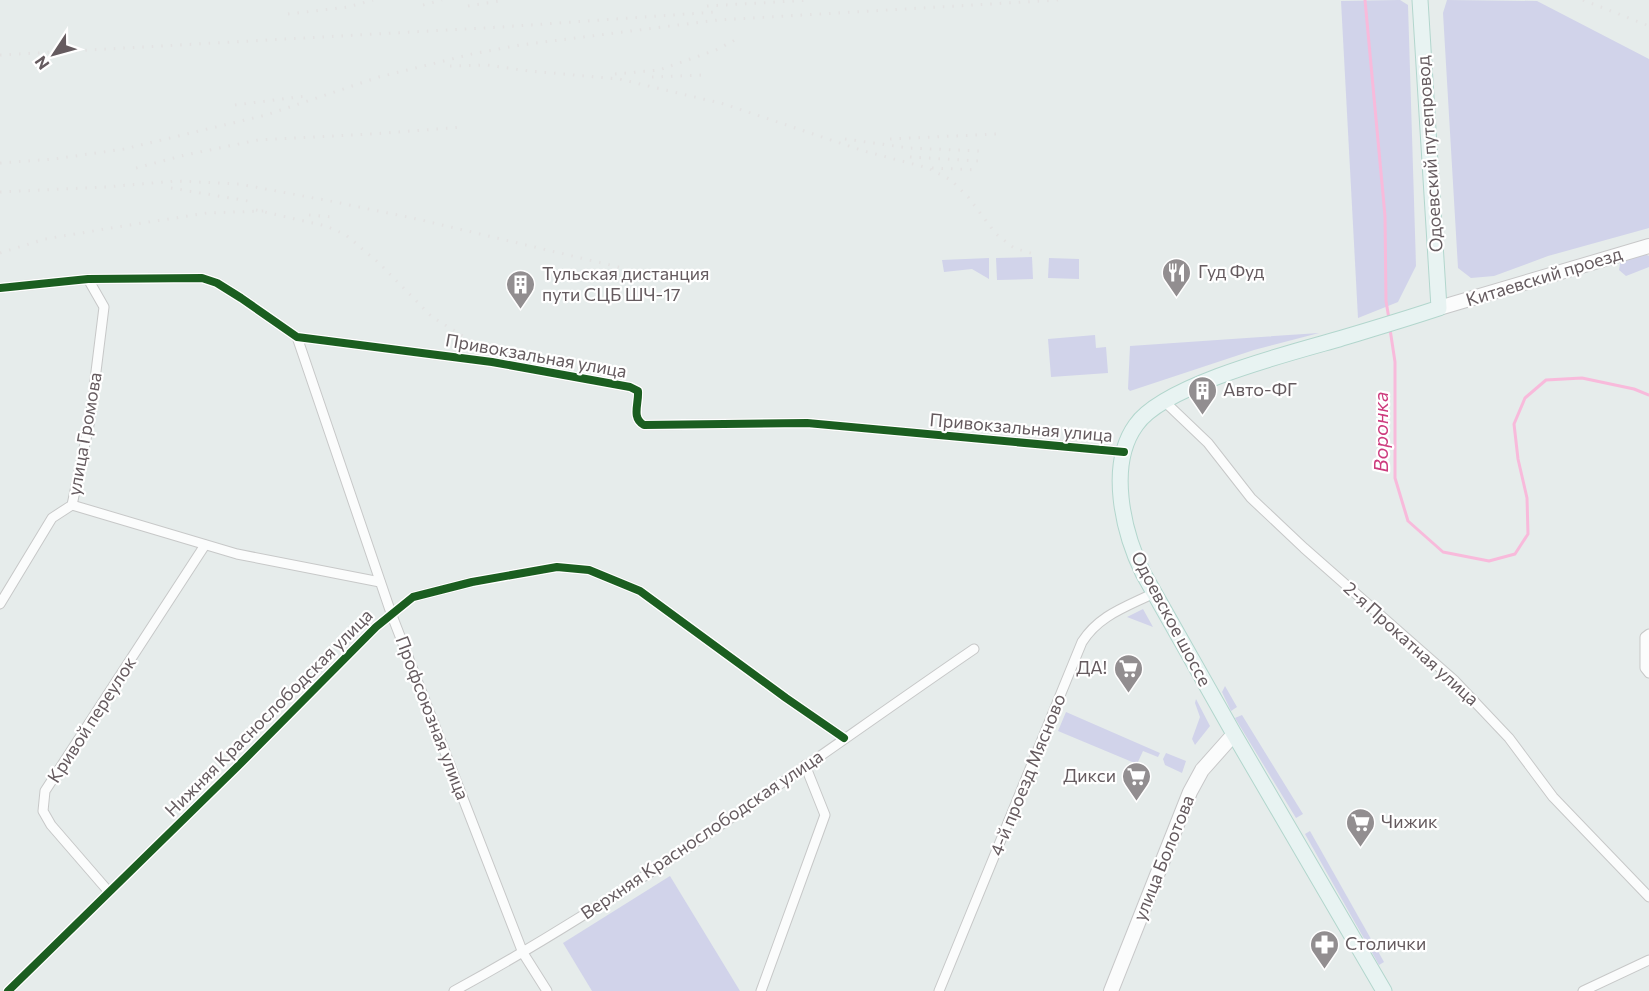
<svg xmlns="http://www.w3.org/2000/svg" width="1649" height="991" viewBox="0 0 1649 991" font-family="Commissioner,sans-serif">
  <rect width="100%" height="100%" fill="#e6eceb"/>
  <g fill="#d1d3ea">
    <polygon points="1400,0 1408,5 1416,266 1398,302 1358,318 1341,1"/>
    <polygon points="1447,0 1537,1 1649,59 1649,228 1548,256 1494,276 1471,278 1458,268 1443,13"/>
    <polygon points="1643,253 1649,256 1649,267 1626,276 1619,270 1620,263"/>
    <polygon points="1032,257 1033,279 997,280 996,258"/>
    <polygon points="989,258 989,279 972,269 944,272 942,260"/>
    <polygon points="1049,258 1079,259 1079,279 1048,278"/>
    <polygon points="1319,333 1254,350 1130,391 1128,389 1130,346"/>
    <polygon points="1095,335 1096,348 1106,347 1108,373 1051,377 1048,339"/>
    <polygon points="1143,609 1153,627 1127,617"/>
    <polygon points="1225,686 1237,707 1231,711 1222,692"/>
    <polygon points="1196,699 1210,726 1195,745 1192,739 1200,717 1195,703"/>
    <polygon points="1066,712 1160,753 1158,757 1143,751 1137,764 1058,731"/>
    <polygon points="1242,715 1303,814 1296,818 1235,718"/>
    <polygon points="1166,753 1186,761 1182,773 1165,765 1163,759"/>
    <polygon points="1310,831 1384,962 1379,965 1305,834"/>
    <polygon points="670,876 740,991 592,991 563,943"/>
  </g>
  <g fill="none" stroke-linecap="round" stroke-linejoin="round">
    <g stroke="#f8badb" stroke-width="3">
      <polyline points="1365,0 1385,216 1386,301 1389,319"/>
      <polyline points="1390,329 1395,362 1395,478 1408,521 1443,552 1489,561 1515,554 1528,534 1527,498 1518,459 1514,424 1525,398 1546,380 1582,378 1634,389 1649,395"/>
    </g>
    <defs>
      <g id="street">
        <path d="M 0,288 L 88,279 L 202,278 L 217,283 L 241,298 L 297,337 L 492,362 L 630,387 L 638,391 C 639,404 631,418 644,425 L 807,423 L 1124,452"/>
        <polyline points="297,337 391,613 523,953 547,991"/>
        <polyline points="1163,400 1208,443 1251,498 1304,548 1455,681 1509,738 1553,797 1649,897"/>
        <polyline points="72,505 237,554 380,582"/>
        <polyline points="0,604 52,518 72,505 90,420 104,307 88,279"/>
        <polyline points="1649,634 1645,637 1645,668 1649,673"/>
        <polyline points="109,892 51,825 43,811 45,791 205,545"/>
        <polyline points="8,991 237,767 376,627 413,597 472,582 557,567 589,570 640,591 786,698 844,738"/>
        <path d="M 454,991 C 636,892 803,766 974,649"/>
        <polyline points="761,991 825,815 805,765"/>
        <path d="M 939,991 L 1082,642 C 1099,615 1126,607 1154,593"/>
        <polyline points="1583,991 1649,960"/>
      </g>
      <g id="secondary">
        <polyline points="1439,308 1649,246"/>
        <polyline points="1111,991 1190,792 1202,770 1234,734"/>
      </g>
      <path id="primary" d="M 1384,991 L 1234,734 L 1143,573 C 1123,532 1107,465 1136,425 C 1163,385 1290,353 1339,339 C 1372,329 1406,319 1439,308 L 1420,0"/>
    </defs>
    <use href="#street" stroke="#c7c8c8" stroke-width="11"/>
    <use href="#secondary" stroke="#c8c8c9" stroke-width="16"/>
    <use href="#primary" stroke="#b2d6cd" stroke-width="17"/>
    <use href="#street" stroke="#fbfcfc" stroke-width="9"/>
    <use href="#secondary" stroke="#fbfcfc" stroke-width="14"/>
    <use href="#primary" stroke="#e8f3f2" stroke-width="15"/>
    <g stroke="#e3e3e3" stroke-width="3" stroke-dasharray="1.5 8" stroke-linecap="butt">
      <polyline points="1583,0 1649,26"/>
      <polyline points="423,5 442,0"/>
      <polyline points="468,6 505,0"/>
      <polyline points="707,6 811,0"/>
      <polyline points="288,14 348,7 373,0"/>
      <polyline points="0,55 501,27 716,12"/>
      <polyline points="450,66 487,65 529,71 619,79 724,104 864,151 928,168 951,180 968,197 996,234 1014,248 1034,254"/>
      <polyline points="615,74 659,70 716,50 737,39"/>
      <polyline points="652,77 703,75"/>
      <polyline points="235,105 306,96"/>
      <polyline points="845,139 909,148 979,151"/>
      <polyline points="890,139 997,134"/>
      <polyline points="910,157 979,161"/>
      <polyline points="0,163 54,159 124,149 266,115 379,77 472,54 520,45 718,20 1058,0"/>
      <polyline points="136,168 185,155 258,140 372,134 463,127"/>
      <polyline points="932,168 979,170"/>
      <polyline points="171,188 254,202"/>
      <polyline points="0,192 105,187 177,181 239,184 330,201 417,219 627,269"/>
      <polyline points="256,210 326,226 346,235 380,264 432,317 471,341 529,352 622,379"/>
      <polyline points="309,215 333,217"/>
      <polyline points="0,253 45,239 117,227 207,213 264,211"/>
    </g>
    <defs>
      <g id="cycleway">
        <path d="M 0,288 L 88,279 L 202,278 L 217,283 L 241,298 L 297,337 L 492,362 L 630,387 L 638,391 C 639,404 631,418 644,425 L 807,423 L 1124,452"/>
        <polyline points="8,991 237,767 376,627 413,597 472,582 557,567 589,570 640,591 786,698 844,738"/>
      </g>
    </defs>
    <use href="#cycleway" stroke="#fff" stroke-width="11"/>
    <use href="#cycleway" stroke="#1b5e20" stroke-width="8"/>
  </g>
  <defs>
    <symbol id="restaurant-pin" viewBox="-11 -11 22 30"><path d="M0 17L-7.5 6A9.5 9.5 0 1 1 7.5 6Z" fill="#928e90" stroke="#fff"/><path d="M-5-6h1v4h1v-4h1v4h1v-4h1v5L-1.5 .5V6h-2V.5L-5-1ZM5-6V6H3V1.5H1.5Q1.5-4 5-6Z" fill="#fff"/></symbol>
    <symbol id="building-pin" viewBox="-11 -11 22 30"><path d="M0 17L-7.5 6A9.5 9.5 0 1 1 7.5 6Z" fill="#928e90" stroke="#fff"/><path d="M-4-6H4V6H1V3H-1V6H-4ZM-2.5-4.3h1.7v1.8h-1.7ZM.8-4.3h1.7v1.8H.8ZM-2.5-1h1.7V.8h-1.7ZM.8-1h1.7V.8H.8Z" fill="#fff"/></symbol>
    <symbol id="supermarket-pin" viewBox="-11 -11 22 30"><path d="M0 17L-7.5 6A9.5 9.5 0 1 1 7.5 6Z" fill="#928e90" stroke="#fff"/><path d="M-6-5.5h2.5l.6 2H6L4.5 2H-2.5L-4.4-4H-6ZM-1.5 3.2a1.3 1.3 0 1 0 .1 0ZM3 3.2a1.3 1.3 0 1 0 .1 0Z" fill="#fff"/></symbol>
    <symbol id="pharmacy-pin" viewBox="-11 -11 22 30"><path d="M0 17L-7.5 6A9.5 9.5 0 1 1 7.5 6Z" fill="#928e90" stroke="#fff"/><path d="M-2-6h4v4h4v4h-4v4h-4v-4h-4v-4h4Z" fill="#fff"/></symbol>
  </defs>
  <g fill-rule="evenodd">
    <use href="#restaurant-pin" x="1160" y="256" width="33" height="45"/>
    <use href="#building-pin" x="504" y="268" width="33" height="45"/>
    <use href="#building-pin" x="1186" y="374" width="33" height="45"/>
    <use href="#supermarket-pin" x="1112" y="652" width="33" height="45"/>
    <use href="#supermarket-pin" x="1120" y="760" width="33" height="45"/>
    <use href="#supermarket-pin" x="1344" y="806" width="33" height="45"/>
    <use href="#pharmacy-pin" x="1308" y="928" width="33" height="45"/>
  </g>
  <g text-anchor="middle" stroke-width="4.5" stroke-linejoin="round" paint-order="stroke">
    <g font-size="18" fill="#655b5f" stroke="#fff">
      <text transform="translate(1430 154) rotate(-94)" y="6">Одоевский путепровод</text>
      <text transform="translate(1544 277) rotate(-17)" y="6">Китаевский проезд</text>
      <text transform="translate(536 356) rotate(10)" y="6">Привокзальная улица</text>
      <text transform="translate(1021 428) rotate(5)" y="6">Привокзальная улица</text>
      <text transform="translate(85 434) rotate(-80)" y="6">улица Громова</text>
      <text transform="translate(1171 619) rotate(62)" y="6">Одоевское шоссе</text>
      <text transform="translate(1411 644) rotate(42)" y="6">2-я Прокатная улица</text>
      <text transform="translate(269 713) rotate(-45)" y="6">Нижняя Краснослободская улица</text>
      <text transform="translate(432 718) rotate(69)" y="6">Профсоюзная улица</text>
      <text transform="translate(92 720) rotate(-57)" y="6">Кривой переулок</text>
      <text transform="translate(1028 775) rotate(-68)" y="6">4-й проезд Мясново</text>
      <text transform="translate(702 835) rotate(-34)" y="6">Верхняя Краснослободская улица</text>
      <text transform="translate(1164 858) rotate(-68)" y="6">улица Болотова</text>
    </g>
    <g font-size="18" fill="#655b5f" stroke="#fff" text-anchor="start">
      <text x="1198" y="278">Гуд Фуд</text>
      <text x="542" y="280">Тульская дистанция<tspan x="542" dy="21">пути СЦБ ШЧ-17</tspan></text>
      <text x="1223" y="396">Авто-ФГ</text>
      <text x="1107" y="674" text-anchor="end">ДА!</text>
      <text x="1116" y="782" text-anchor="end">Дикси</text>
      <text x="1381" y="828">Чижик</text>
      <text x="1345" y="950">Столички</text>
    </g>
    <g font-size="20" font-style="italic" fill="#cd3c7e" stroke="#fff">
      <text transform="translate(1381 432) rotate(-90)" y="7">Воронка</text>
    </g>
  </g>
  <g transform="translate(54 54) rotate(234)" stroke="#ffffff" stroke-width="4.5" paint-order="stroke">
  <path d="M0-4.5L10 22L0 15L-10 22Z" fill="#655b5f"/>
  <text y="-9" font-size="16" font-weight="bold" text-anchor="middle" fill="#655b5f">N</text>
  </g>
</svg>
